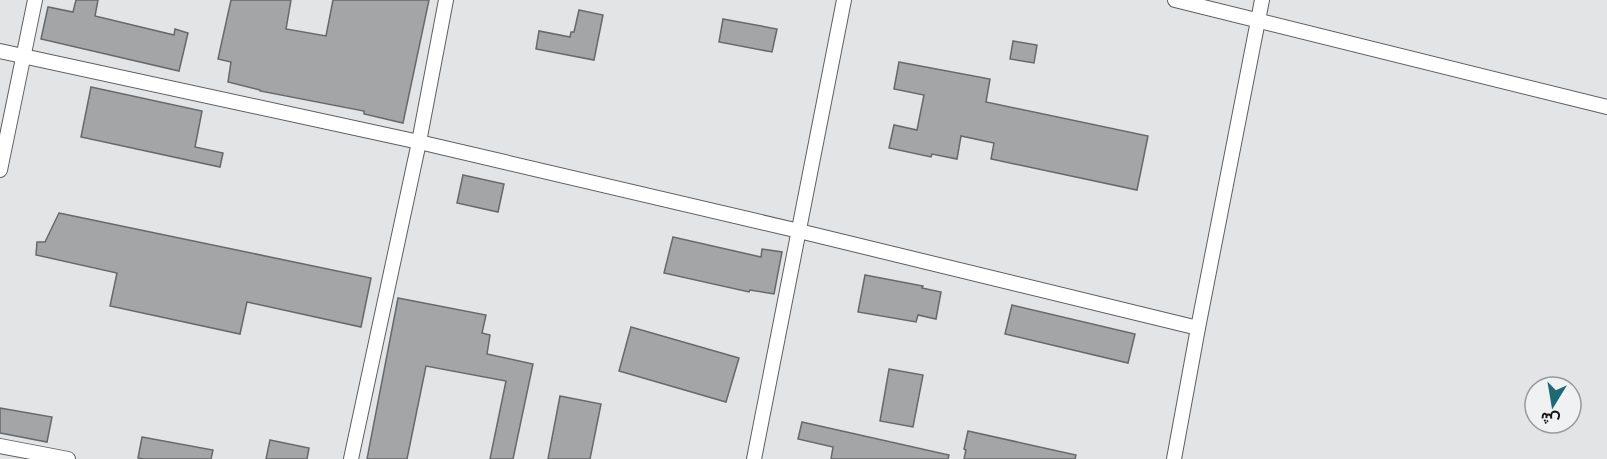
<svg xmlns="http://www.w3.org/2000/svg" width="1607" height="459" viewBox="0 0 1607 459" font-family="'Open Sans',Vazirmatn,sans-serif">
  <rect width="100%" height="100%" fill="#e2e4e6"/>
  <g fill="#a3a5a7" stroke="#67686a" stroke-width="1.5">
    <polygon points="76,0 98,0 95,16 174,35 175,29 188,33 179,71 41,39 48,7 73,12"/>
    <polygon points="231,0 291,0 286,29 326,36 333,0 429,0 403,123 364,114 364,111 260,91 260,90 228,82 231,62 218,59"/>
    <polygon points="579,10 603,15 594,60 536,49 539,31 570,37 571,32 574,32"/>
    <polygon points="723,19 777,29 772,52 719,42"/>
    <polygon points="1013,41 1037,45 1034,63 1010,59"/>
    <polygon points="899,62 990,79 986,102 1148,136 1137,190 991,159 994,143 961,136 957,159 932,154 931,157 889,148 894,125 917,130 924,95 894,89"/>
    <polygon points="91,87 202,111 195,147 223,153 220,167 81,137"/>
    <polygon points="463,175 504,184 498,212 457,203"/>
    <polygon points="59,213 371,278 361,327 247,302 240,334 110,306 117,273 36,255 37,242 45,242"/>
    <polygon points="673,237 761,257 762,249 782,252 774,294 750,290 749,292 664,273"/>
    <polygon points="865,275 923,286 922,288 941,292 936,319 918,315 916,322 858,312"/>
    <polygon points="398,298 486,315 482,333 490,335 487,354 533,364 513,459 490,459 506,381 426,366 407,459 367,459"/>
    <polygon points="1012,305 1135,334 1128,363 1005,334"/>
    <polygon points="631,327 739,358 726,402 619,371"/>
    <polygon points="889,369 923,375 913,427 880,421"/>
    <polygon points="560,396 601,404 590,459 548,459"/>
    <polygon points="0,408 52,417 47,442 0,433"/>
    <polygon points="802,422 949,455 948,459 831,459 833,447 798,439"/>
    <polygon points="968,431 1076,455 1075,459 964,459 966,450 964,449"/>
    <polygon points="142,437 213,450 211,459 144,459 138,458"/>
    <polygon points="270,440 309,448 307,459 266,459"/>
  </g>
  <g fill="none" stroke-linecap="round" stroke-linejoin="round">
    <defs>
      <g id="minor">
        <polyline points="1175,0 1607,107"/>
        <polyline points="0,51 419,142 799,231 1198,328"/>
        <polyline points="0,170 35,0"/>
        <polyline points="0,446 68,459"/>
        <polyline points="351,459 419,142 446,0"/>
        <polyline points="754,459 844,0"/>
        <polyline points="1174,459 1198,328 1262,0"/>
      </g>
    </defs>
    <use href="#minor" stroke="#5e5f61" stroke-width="16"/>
    <use href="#minor" stroke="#fff" stroke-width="14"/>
  </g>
  <g transform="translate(1553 405) rotate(191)"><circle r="28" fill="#eff1f3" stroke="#97999a" stroke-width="1.5"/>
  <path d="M0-4.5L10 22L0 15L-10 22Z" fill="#1e6a72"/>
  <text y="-9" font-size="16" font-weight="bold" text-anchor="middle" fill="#141415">ش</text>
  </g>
</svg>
